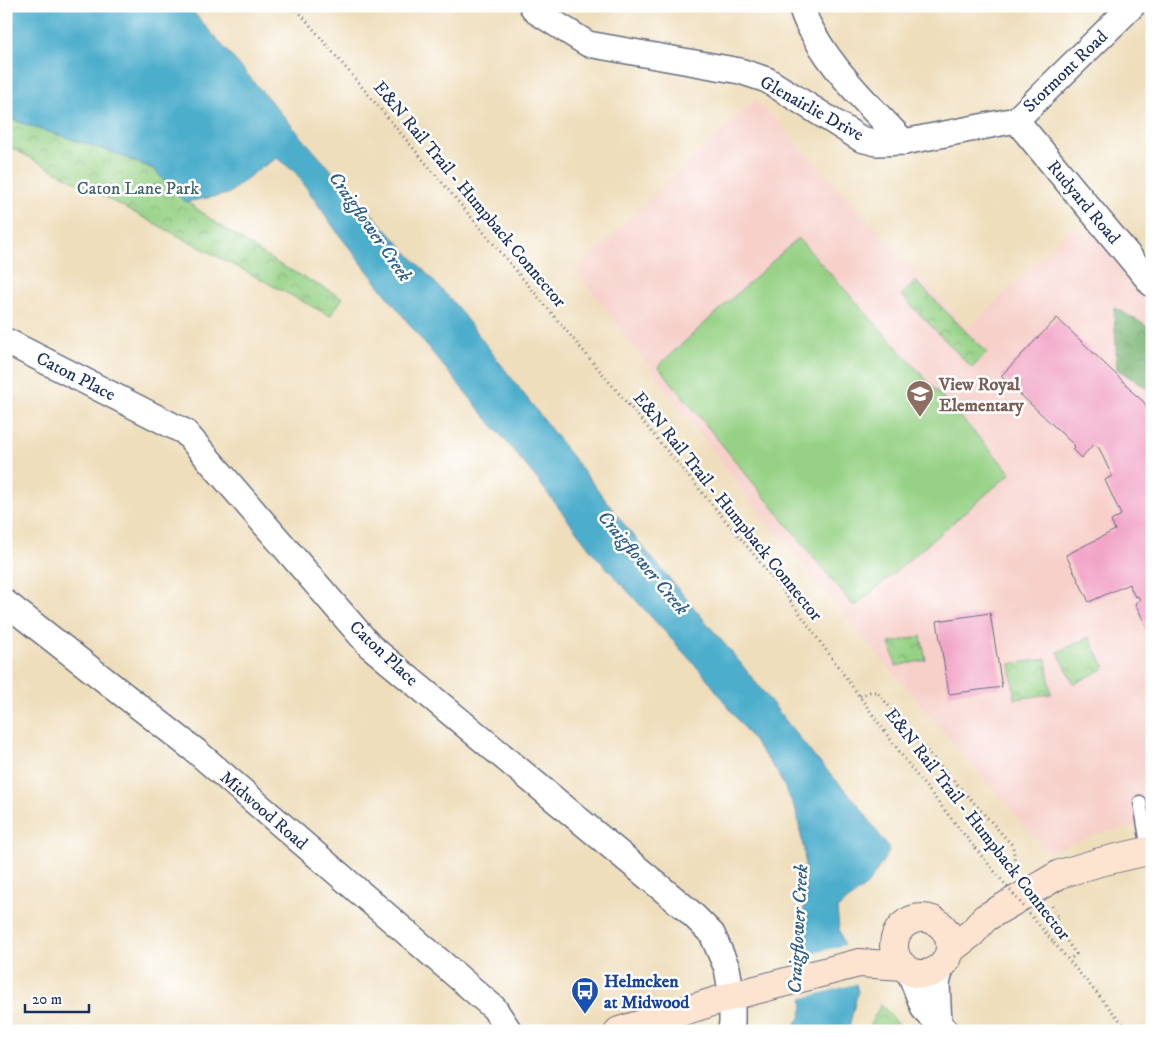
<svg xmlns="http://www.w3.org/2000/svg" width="1158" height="1037" viewBox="0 0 1158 1037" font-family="'IM FELL DW Pica',serif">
  <defs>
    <pattern id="forest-crowns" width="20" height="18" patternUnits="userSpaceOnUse" patternTransform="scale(1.25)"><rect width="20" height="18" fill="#78b372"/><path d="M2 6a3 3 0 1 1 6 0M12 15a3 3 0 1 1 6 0" fill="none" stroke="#629261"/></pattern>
    <pattern id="park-crowns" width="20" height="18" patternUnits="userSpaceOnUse" patternTransform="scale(1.25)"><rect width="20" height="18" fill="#96d185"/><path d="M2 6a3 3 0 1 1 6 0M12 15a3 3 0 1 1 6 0" fill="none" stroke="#7aaa70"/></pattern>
  </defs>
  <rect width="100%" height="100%" fill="#fff"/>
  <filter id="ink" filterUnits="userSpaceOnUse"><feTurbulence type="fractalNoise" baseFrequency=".02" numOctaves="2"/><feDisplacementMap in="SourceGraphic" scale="10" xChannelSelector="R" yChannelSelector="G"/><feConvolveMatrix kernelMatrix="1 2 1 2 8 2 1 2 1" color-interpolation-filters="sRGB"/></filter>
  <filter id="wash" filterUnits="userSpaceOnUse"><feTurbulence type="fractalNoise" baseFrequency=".0096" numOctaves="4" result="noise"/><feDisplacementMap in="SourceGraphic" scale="20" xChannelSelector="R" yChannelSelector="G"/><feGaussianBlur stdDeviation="1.12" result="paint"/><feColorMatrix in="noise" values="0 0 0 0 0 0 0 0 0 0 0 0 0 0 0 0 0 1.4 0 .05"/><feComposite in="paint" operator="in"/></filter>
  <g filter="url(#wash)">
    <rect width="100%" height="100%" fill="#efdebc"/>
    <polygon fill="#f7d0ca" points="756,99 968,329 1072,227 1095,235 1152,309 1152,823 1098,834 1048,853 866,641 755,507 576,270"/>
    <polygon fill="url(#forest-crowns)" stroke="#4a7168" points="1114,307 1152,329 1152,398 1148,389 1117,369"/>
    <g fill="url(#park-crowns)" stroke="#588072">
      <polygon points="6,116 24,124 109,151 154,169 173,191 212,220 275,262 343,298 330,316 6,145"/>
      <polygon points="916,281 987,353 972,368 901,295"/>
      <polygon points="921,636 926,660 896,666 890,643"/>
      <polygon points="1089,637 1105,668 1074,684 1058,652"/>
      <polygon points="1046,659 1051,694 1015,699 1010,664"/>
      <polygon points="881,1004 903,1031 867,1031"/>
    </g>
    <polygon fill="#96d185" stroke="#588072" points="798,238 1011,473 854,607 658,366"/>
    <polygon fill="#4daecc" stroke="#346e95" points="6,6 188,6 319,157 453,302 630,532 738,660 812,754 857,803 890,850 868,884 837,909 839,929 858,991 849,1027 846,1031 789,1031 800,1018 803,1007 800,953 806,884 804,851 796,810 777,772 705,676 593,553 533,474 421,339 337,232 296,173 277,158 256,171 228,194 186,202 173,191 154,169 109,151 24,124 6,116"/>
    <polygon fill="#efdebc" points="848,944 858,983 800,999 797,958"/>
    <g id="blocks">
      <g fill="#f2a6c7">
        <polygon points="1057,318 1131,389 1130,390 1144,402 1148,411 1150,411 1152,415 1152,638 1135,603 1140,600 1138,596 1135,597 1129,584 1089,602 1066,555 1115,530 1111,521 1121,515 1105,480 1112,476 1099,448 1094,444 1081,458 1072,449 1075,446 1001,376"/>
        <polygon points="990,613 1002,687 949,694 937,621"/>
      </g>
    </g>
  </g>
  <g filter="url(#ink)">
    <use href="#blocks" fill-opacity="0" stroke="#656c7f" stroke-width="1"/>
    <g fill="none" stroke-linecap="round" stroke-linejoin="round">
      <defs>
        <polyline id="lane" points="1140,802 1148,850"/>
        <g id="street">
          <polyline points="532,6 537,12 588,44 740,71 767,80 861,139 877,143 904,142 1016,120 1132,6"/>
          <path d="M 801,6 C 804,15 807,24 812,31 C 833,71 873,110 904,142"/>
          <polyline points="1016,120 1152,284"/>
          <polyline points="6,341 185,432 370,646 690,912 712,934 727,968 732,996 732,1021 731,1031"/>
          <polyline points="6,603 197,752 494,1008 509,1031"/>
          <polyline points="909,971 924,1009 946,1031"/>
          <polyline points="939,1024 937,984 941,967"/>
        </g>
        <g id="secondary">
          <circle cx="922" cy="946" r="28"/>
          <polyline points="951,949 972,933 985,918 1060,874 1100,862 1152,850"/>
          <polyline points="619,1031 732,996 859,963 903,966"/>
        </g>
      </defs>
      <use href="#lane" stroke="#656c7f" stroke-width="15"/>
      <use href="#street" stroke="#656c7f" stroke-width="28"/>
      <use href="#secondary" stroke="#656c7f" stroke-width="30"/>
      <g stroke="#656c7f" stroke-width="3" stroke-dasharray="1 4" stroke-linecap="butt">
        <polyline points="294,6 752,552 795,607 914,772 975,848"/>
        <polyline points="860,696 870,692 877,692 926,750 1013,846 1015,865 1018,868 1020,867"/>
        <polyline points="1052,906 1059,918 1053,922 1076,954 1069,960"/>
        <polyline points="1054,943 1129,1031"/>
      </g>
      <use href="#lane" stroke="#fff" stroke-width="12"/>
      <use href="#street" stroke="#fff" stroke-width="25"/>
      <use href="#secondary" stroke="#fde4d0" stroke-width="28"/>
      <polyline stroke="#656c7f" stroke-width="3" stroke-dasharray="1 4" stroke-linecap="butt" points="975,848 1054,943"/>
    </g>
  </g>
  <defs>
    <symbol id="school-pin" viewBox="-11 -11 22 30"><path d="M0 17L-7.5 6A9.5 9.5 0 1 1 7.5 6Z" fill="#8d6e63" stroke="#fff"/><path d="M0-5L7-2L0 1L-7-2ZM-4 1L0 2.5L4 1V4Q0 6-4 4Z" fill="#fff"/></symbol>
    <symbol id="bus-pin" viewBox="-11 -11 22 30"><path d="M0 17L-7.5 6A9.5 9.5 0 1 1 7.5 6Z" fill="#1a4fb4" stroke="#fff"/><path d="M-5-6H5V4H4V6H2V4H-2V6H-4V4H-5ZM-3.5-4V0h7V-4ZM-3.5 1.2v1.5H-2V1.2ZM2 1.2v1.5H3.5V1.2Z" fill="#fff"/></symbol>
  </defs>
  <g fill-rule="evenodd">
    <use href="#school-pin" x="904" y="378" width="32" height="43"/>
    <use href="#bus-pin" x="569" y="975" width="32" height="43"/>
  </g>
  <g text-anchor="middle" stroke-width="5" stroke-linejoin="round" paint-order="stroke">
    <g font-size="18" fill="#1b2f5e" stroke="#fff">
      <text transform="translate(1065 71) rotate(-44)" y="6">Stormont Road</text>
      <text transform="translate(812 108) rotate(29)" y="6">Glenairlie Drive</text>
      <text transform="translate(470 194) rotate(50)" y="6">E&amp;N Rail Trail - Humpback Connector</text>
      <text transform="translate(1084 202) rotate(50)" y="6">Rudyard Road</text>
      <text transform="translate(76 376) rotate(27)" y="6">Caton Place</text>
      <text transform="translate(728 506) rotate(51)" y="6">E&amp;N Rail Trail - Humpback Connector</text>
      <text transform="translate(384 653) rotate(43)" y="6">Caton Place</text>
      <text transform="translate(264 810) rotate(41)" y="6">Midwood Road</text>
      <text transform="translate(978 824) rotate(52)" y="6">E&amp;N Rail Trail - Humpback Connector</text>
    </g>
    <g font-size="18" fill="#40606a" stroke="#fff">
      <text x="138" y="194">Caton Lane Park</text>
    </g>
    <g font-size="18" font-weight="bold" fill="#785e54" stroke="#fff" text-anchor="start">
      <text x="939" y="390">View Royal<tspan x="939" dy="21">Elementary</tspan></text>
    </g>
    <g font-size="18" font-weight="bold" fill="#164399" stroke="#fff" text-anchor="start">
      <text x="604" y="987">Helmcken<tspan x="604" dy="21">at Midwood</tspan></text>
    </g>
    <g font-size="19" font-style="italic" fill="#2c5b84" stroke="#fff">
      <text transform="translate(371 226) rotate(55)" y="7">Craigflower Creek</text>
      <text transform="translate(644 562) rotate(50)" y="7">Craigflower Creek</text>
      <text transform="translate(797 929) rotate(-87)" y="7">Craigflower Creek</text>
    </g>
  </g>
  <rect width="1158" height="1037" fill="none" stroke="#fff" stroke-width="25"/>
  <path d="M25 1004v8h64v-8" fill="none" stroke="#1b2f5e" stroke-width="2.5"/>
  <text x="32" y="1004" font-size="15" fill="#1b2f5e" stroke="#ffffff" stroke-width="4" paint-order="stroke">20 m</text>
</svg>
